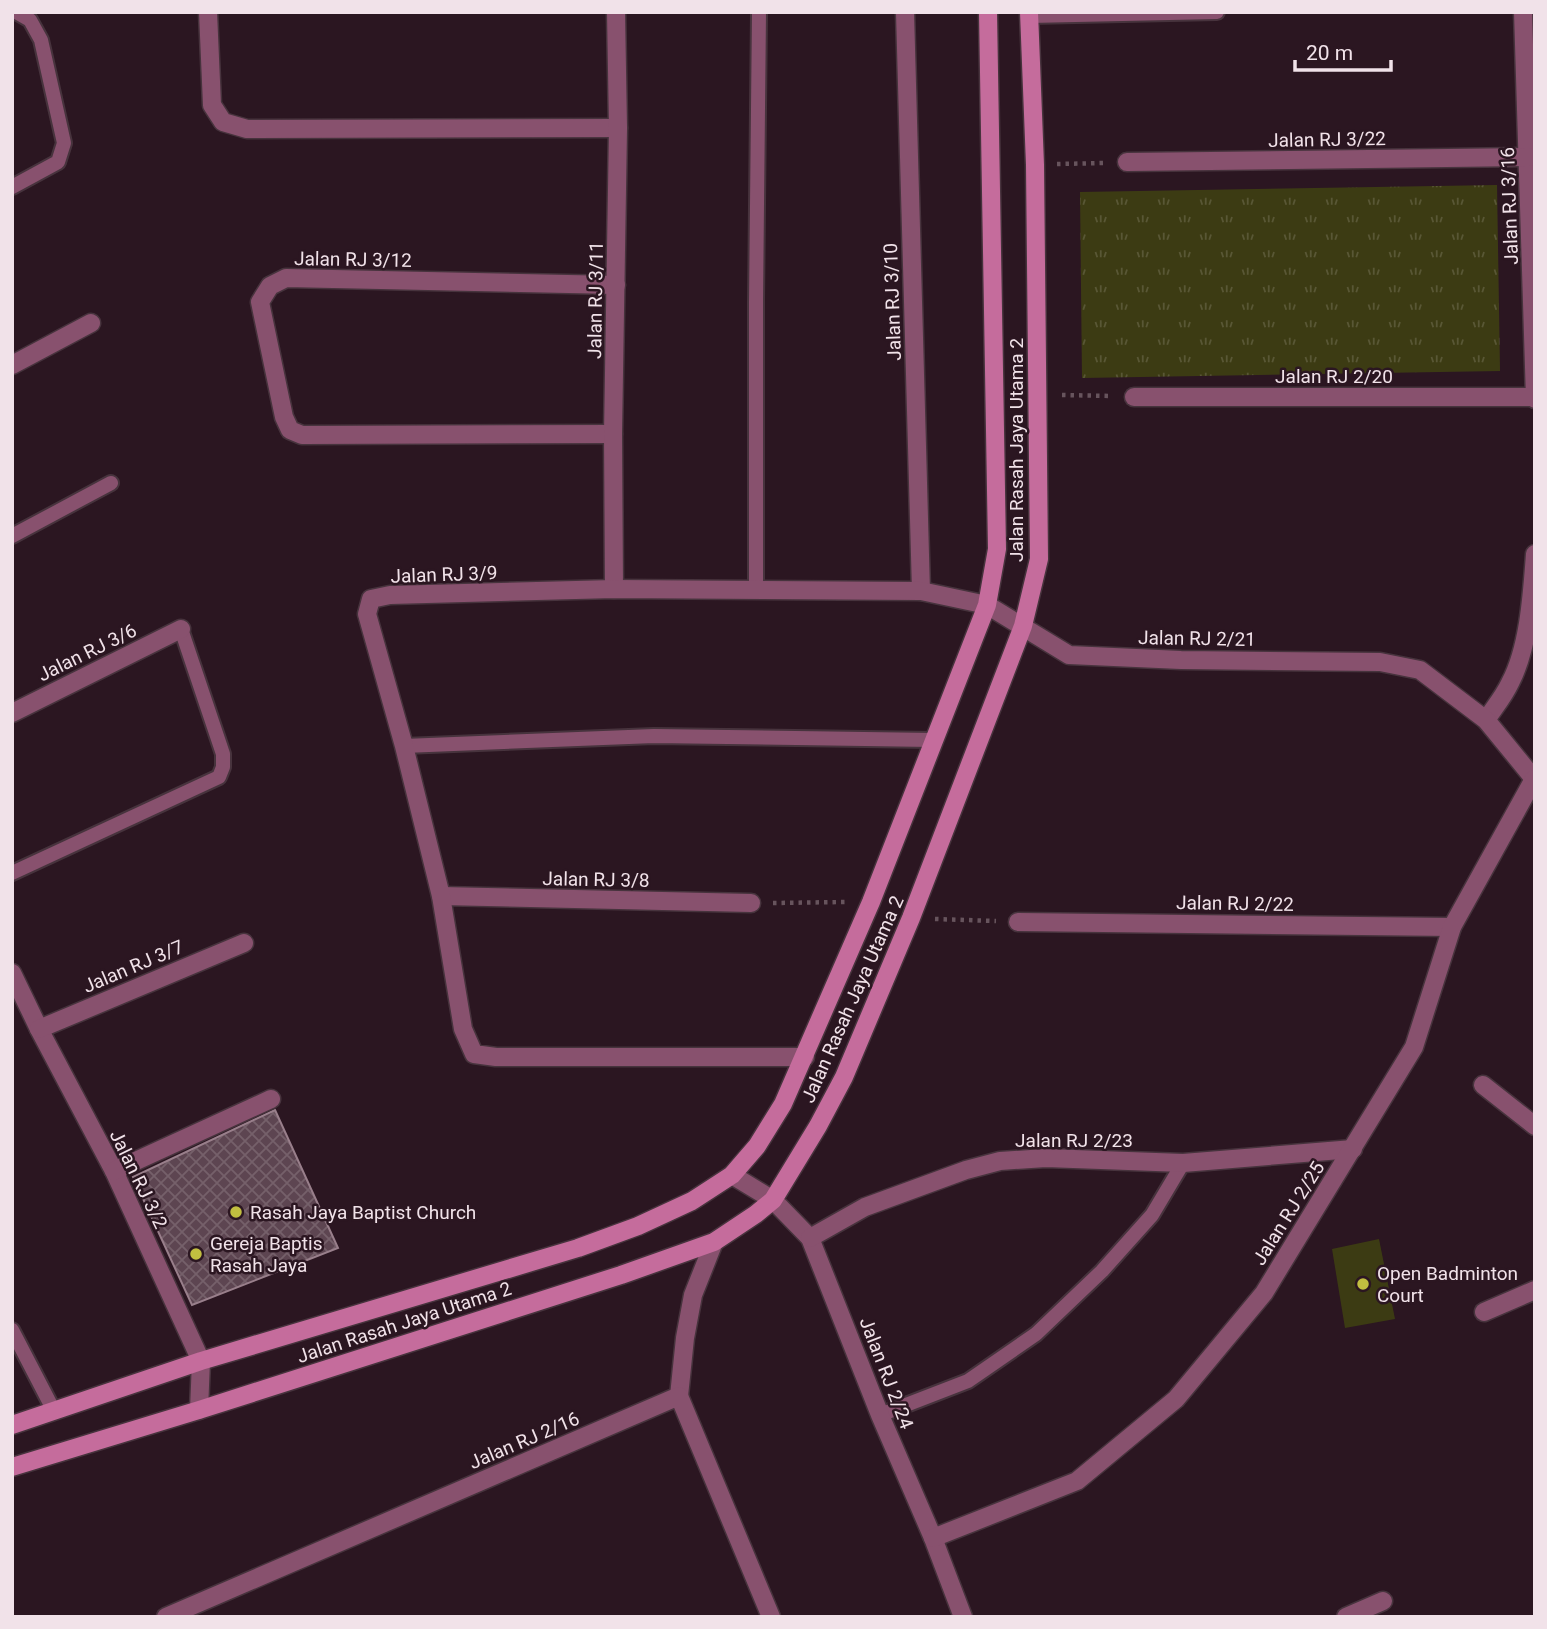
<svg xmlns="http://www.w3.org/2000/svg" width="1547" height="1629" viewBox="0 0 1547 1629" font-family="Roboto,sans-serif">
  <defs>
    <pattern id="grass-tufts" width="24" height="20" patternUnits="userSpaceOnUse" patternTransform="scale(1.75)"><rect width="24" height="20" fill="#3c3b13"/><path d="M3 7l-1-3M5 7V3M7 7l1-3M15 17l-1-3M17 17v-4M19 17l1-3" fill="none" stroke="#595735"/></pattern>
    <pattern id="building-cross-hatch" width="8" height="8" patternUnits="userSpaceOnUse" patternTransform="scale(1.75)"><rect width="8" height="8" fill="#5d4551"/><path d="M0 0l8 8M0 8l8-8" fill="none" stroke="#75606a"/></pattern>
  </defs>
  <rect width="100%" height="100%" fill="#2b1621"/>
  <polygon fill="url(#grass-tufts)" points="1497,185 1500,371 1082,378 1080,192"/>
  <polygon fill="#3c3b13" points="1379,1239 1395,1319 1345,1328 1332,1249"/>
  <polygon fill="url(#building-cross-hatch)" stroke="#997f8b" stroke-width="2" points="275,1110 338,1248 192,1305 133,1177"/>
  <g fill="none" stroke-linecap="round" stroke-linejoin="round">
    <defs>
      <g id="lane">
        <polyline points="1029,16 1217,12"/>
        <polyline points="12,187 58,162 64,143 41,40 30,20 16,12"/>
        <polyline points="12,536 111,483"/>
        <polyline points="756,590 756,302 759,12"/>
        <polyline points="404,746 654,736 933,740"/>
        <polyline points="12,873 219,777 223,767 223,754 181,629"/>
        <polyline points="12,1330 54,1411"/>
        <polyline points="880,1415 968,1381 1036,1334 1102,1271 1152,1215 1183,1163"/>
      </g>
      <g id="street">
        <polyline points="208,12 212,105 223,122 247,129 618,128"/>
        <polyline points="905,12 921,591"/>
        <polyline points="1523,12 1535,399"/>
        <polyline points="1127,162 1529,157"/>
        <polyline points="12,365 91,323"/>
        <polyline points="1134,397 1535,397"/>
        <polyline points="613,434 302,435 290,430 284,417 260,302 270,286 286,278 616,285"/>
        <polyline points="614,589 613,434 618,128 616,12"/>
        <polyline points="12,713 181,629"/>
        <path d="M 1486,720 C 1494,708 1504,696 1510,683 C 1529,647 1532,594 1535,554"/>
        <polyline points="441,896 751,903"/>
        <polyline points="1018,922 1452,927"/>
        <polyline points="12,973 39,1029 114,1171 201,1361 199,1410"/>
        <polyline points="39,1029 244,943"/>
        <polyline points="805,1057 496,1057 474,1054 463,1029 441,896 404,746 367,614 371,599 390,595 614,589 921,591 987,605 1069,655 1181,660 1380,662 1420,670 1486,720 1535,780"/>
        <polyline points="1483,1085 1535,1126"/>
        <polyline points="114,1171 271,1099"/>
        <polyline points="732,1175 773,1200 810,1238 880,1415 933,1538 963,1617"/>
        <polyline points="810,1238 865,1207 966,1170 1000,1161 1046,1158 1183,1163 1353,1149"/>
        <polyline points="1484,1312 1535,1290"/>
        <polyline points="679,1396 685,1338 693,1295 714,1242"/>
        <polyline points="933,1538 1077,1481 1176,1399 1264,1293 1414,1047 1452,927 1534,779"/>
        <polyline points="166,1617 679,1396 771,1617"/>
        <polyline points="1346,1617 1383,1601"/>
      </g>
      <g id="secondary">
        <polyline points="12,1425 201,1361 578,1248 638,1226 692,1201 732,1175 757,1146 783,1104 871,902 987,605 997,549 988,12"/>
        <polyline points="12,1467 199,1410 621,1275 714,1242 756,1214 773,1200 818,1126 844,1077 911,918 1023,626 1039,559 1035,165 1029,12"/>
      </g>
    </defs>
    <use href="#lane" stroke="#47333d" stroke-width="18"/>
    <use href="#street" stroke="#47333d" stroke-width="21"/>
    <use href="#secondary" stroke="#47333d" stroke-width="21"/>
    <g stroke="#67545d" stroke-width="4.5" stroke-dasharray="3.5 5" stroke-linecap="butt">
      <polyline points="1057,164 1105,163"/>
      <polyline points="1062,395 1112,396"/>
      <polyline points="773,903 845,902"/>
      <polyline points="935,919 996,921"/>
    </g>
    <use href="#lane" stroke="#88516e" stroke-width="14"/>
    <use href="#street" stroke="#88516e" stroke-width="18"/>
    <use href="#secondary" stroke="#c56c9c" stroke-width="18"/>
  </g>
  <g fill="#c1be40" stroke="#2b1621" stroke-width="2.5">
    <circle cx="236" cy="1212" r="7"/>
    <circle cx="196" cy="1254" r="7"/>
    <circle cx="1363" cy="1284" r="7"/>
  </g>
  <g text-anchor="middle" stroke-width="5" stroke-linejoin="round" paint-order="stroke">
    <g font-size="19" fill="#f1e2e9" stroke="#2b1621">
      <text transform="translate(1327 139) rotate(-1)" y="7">Jalan RJ 3/22</text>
      <text transform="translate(1509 206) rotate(-92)" y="7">Jalan RJ 3/16</text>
      <text transform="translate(353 259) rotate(1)" y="7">Jalan RJ 3/12</text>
      <text transform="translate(595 300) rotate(-89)" y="7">Jalan RJ 3/11</text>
      <text transform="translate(892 302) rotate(-92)" y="7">Jalan RJ 3/10</text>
      <text x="1334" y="383">Jalan RJ 2/20</text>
      <text transform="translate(1016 450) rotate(-90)" y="7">Jalan Rasah Jaya Utama 2</text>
      <text transform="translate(444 574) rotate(-2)" y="7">Jalan RJ 3/9</text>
      <text transform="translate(1197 638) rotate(1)" y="7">Jalan RJ 2/21</text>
      <text transform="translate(87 652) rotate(-26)" y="7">Jalan RJ 3/6</text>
      <text transform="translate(596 879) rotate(1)" y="7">Jalan RJ 3/8</text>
      <text transform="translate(1235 903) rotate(1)" y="7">Jalan RJ 2/22</text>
      <text transform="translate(133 966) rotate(-23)" y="7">Jalan RJ 3/7</text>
      <text transform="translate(852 999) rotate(-66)" y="7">Jalan Rasah Jaya Utama 2</text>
      <text x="1074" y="1147">Jalan RJ 2/23</text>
      <text transform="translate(139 1179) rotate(64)" y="7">Jalan RJ 3/2</text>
      <text transform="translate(1288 1213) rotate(-58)" y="7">Jalan RJ 2/25</text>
      <text transform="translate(404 1322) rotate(-18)" y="7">Jalan Rasah Jaya Utama 2</text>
      <text transform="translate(887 1373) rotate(69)" y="7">Jalan RJ 2/24</text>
      <text transform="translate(524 1440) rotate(-23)" y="7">Jalan RJ 2/16</text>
    </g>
    <g font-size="19" fill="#f1e2e9" stroke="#2b1621" text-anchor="start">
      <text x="250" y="1219">Rasah Jaya Baptist Church</text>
      <text x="210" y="1250">Gereja Baptis<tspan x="210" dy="22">Rasah Jaya</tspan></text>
      <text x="1377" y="1280">Open Badminton<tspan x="1377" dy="22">Court</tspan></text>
    </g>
  </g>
  <rect width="1547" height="1629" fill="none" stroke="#f1e2e9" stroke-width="28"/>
  <path d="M1295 60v10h96v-10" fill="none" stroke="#f1e2e9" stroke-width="3.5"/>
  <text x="1306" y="60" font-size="21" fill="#f1e2e9" stroke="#2b1621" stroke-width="5" paint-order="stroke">20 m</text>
</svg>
